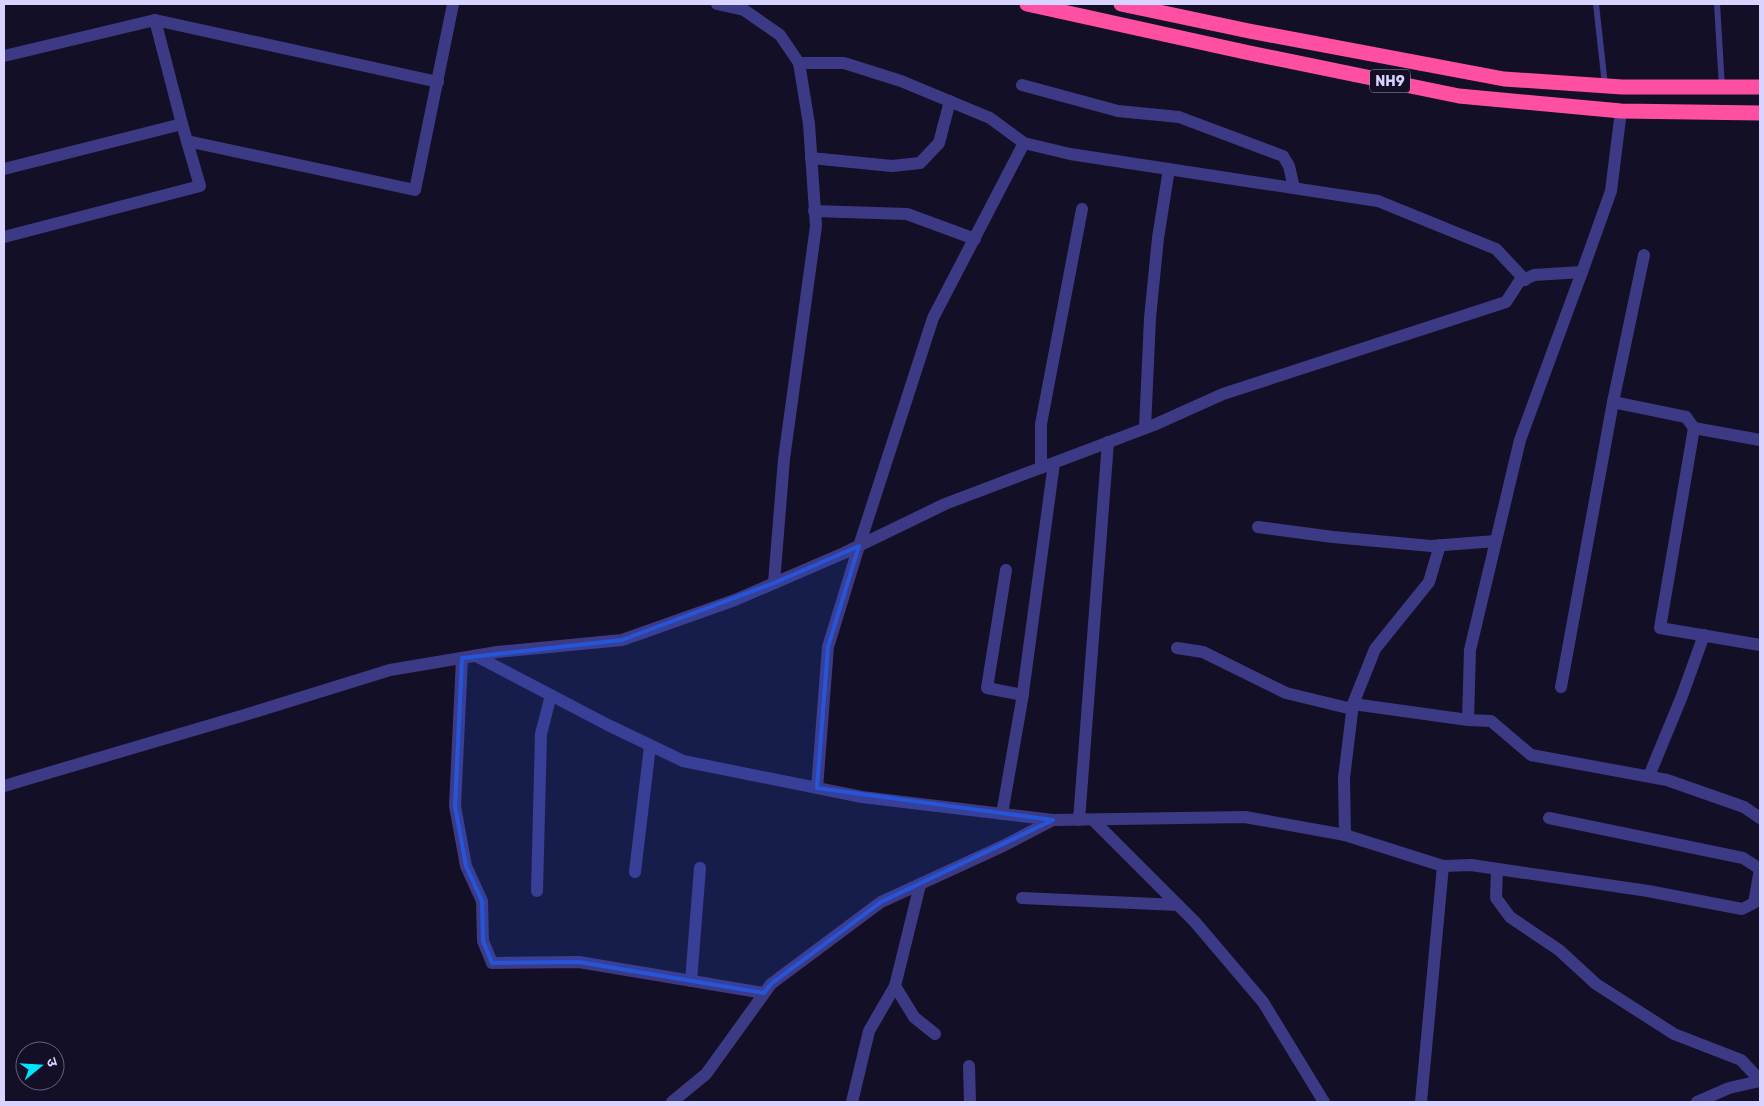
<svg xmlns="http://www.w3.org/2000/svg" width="1764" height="1106" viewBox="0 0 1764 1106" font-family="Rubik,'Noto Sans Devanagari',sans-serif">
  <rect width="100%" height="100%" fill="#130f26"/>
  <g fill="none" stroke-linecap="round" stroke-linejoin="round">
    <g stroke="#3d3a85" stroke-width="6">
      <polyline points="1596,4 1605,85"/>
      <polyline points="1717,4 1722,87"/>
    </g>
    <g stroke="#3d3a85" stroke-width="12">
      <polyline points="717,4 744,10 780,35 799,63 809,124 816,226 784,459 774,583"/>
      <polyline points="4,56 155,20 438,82"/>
      <polyline points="799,63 844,63 901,81 990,118 1024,143 1070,154 1378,201 1496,249 1525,280"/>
      <polyline points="1022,85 1118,111 1179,117 1283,156 1289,166 1294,188"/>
      <polyline points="187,141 415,190 453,4"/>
      <polyline points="811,158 892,166 920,163 939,143 950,101"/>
      <polyline points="4,169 182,124"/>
      <polyline points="814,211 907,214 975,239"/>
      <polyline points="4,237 200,186 182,124 155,20"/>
      <polyline points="1613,402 1686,417 1694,428 1760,440"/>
      <polyline points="1145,428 1150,318 1158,238 1169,169"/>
      <polyline points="1694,428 1660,628 1760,645"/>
      <polyline points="1041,468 1041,424 1082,209"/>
      <polyline points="1258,527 1333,537 1431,546 1496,541"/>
      <polyline points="1006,570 987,688 1023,695"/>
      <polyline points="1177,648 1203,652 1286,693 1352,709"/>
      <polyline points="476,656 608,725 683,761 862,797 1053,820 1245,817 1345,835 1443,866 1471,865 1648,891 1742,909 1754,903 1760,869"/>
      <polyline points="462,658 455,806 466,866 482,901 483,941 492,963 579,962 764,993"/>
      <polyline points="1561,687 1613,402 1644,255"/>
      <polyline points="1353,704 1468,720 1491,721 1531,755 1667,780 1744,807 1760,818"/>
      <polyline points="1468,720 1470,650 1520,440 1582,272"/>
      <polyline points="1649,776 1682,696 1704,635"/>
      <polyline points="4,786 248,714 390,670 497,652 622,640 735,600 844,553 945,504 1154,425 1223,394 1506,302 1519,282 1534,275 1582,272 1611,191 1621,111"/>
      <polyline points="817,788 828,647 859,546 933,318 1024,143"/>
      <polyline points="1002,814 1022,700 1054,463"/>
      <polyline points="1549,818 1743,858 1760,869"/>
      <polyline points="1079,820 1108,442"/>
      <polyline points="1093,820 1195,922 1263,1002 1324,1102"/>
      <polyline points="1345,835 1344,778 1353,704 1375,649 1429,582 1440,545"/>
      <polyline points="1497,869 1496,898 1510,917 1559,950 1596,984 1674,1034 1741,1060 1760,1080"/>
      <polyline points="635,872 650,746"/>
      <polyline points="920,885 895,986 914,1017 935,1034"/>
      <polyline points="537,891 541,734 551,695"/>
      <polyline points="1022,898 1178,905"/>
      <polyline points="691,981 700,868"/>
      <polyline points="969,1066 970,1102"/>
      <polyline points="672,1102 706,1074 771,984 881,902 1003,846 1053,820"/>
      <polyline points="852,1102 869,1031 895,986"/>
      <polyline points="1421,1102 1443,866"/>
      <polyline points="1697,1102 1729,1088 1760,1081"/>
    </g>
    <g stroke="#ff4fa3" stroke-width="15">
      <polyline points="1027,4 1245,52 1459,96 1621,111 1760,113"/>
      <polyline points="1121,4 1249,31 1504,79 1622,87 1760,87"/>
    </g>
  </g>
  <path fill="#2655da" fill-opacity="0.2" stroke="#2655da" stroke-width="4" stroke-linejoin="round" d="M 859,546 L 828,647 L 817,788 L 1053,820 L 881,902 L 771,984 L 764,993 L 579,962 L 492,963 L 483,941 L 482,901 L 466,866 L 455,806 L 462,658 L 622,640 L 774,583 Z"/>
  <g text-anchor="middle" stroke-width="4" stroke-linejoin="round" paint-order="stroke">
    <rect fill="#130f26" stroke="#9e99be" stroke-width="1" x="1370" y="69.5" width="40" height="23" rx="4"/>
    <g font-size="14" font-weight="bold" fill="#d9d4ff">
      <text x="1390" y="86">NH9</text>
    </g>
  </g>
  <rect width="1764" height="1106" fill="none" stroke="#d9d4ff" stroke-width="10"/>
  <g transform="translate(40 1066) rotate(72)"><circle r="24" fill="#130f26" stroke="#625e7d"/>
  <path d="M0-4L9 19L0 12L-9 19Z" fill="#00e5ff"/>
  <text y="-8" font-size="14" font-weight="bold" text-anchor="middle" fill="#d9d4ff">उ</text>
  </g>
</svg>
